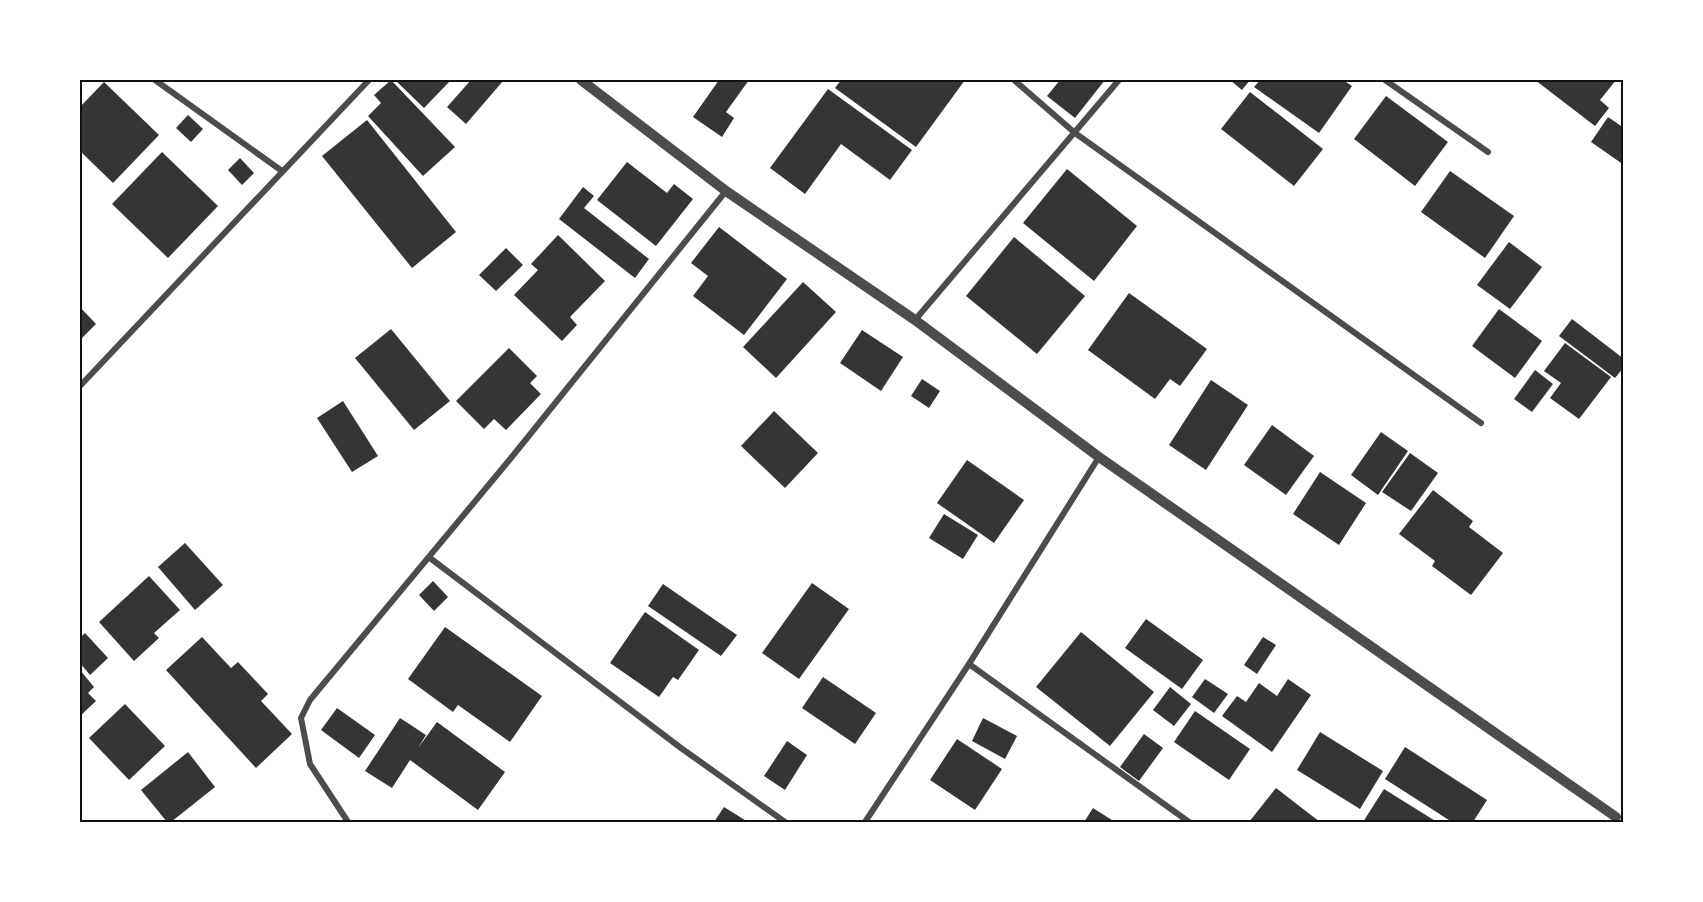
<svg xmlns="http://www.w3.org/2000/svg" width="1703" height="902" viewBox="0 0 1703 902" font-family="'Varela Round',sans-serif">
  <rect width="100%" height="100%" fill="#fff"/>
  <g fill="#353535">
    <polygon points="391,80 455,147 423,176 368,116 381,103 374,95"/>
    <polygon points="395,80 451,80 424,108"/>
    <polygon points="471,80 503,81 466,124 447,107"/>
    <polygon points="719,80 749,80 726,112 734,118 722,137 693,117"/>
    <polygon points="841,80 965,80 916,147 835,88"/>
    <polygon points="1060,80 1105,80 1075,118 1047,96"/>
    <polygon points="1230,80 1250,80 1242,90"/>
    <polygon points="1260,80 1343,80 1352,86 1319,133 1254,87"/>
    <polygon points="1535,80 1616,80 1600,100 1609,108 1595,126"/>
    <polygon points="104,82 159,135 113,183 80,151 80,107"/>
    <polygon points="828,89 912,150 890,180 841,144 805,194 770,168"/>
    <polygon points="1250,92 1323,149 1294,186 1221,129"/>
    <polygon points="1386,96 1448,142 1415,186 1354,139"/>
    <polygon points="188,115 203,129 191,142 176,128"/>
    <polygon points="1608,117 1624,128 1624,165 1591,142"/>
    <polygon points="367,120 456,232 412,268 322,156"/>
    <polygon points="162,152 218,206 168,258 112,204"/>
    <polygon points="240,158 254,173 242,185 228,170"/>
    <polygon points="627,162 667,193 674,184 693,199 656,246 597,200"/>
    <polygon points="1067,169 1137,226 1094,281 1023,223"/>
    <polygon points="1450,171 1514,216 1485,258 1421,212"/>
    <polygon points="583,187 594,196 584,208 649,259 635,278 559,219"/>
    <polygon points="719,227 787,279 744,335 693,296 708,276 691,263"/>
    <polygon points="558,235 605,281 570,317 577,325 562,341 514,295 538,270 531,264"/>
    <polygon points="1014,237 1085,296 1037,354 966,296"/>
    <polygon points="1509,242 1542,267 1510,309 1477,285"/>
    <polygon points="506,248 523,265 496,291 479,275"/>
    <polygon points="803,282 836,312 776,378 743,347"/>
    <polygon points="1129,293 1207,349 1180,386 1170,379 1155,399 1088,350"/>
    <polygon points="80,307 96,324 80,340"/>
    <polygon points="1499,309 1542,341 1515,378 1472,346"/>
    <polygon points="1572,319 1624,359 1624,367 1615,378 1559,336"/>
    <polygon points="391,329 450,401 414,430 355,358"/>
    <polygon points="862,330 903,357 881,391 840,363"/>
    <polygon points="1565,343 1611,377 1579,419 1550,398 1561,383 1544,371"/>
    <polygon points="509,348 537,376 530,383 541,394 506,430 494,419 484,429 456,401"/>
    <polygon points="1535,370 1553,384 1532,412 1514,399"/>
    <polygon points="922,379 940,391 929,408 911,396"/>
    <polygon points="1211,380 1248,405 1206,470 1169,445"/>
    <polygon points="343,401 378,456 352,472 317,418"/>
    <polygon points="774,411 818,453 785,488 741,446"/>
    <polygon points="1272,425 1314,456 1286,495 1244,465"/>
    <polygon points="1381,432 1408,451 1378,495 1351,475"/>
    <polygon points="1410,453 1438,473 1411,511 1382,492"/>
    <polygon points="967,460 1024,500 994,543 937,503"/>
    <polygon points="1320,472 1366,503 1339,545 1293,514"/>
    <polygon points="1433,490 1473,521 1469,527 1503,553 1471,595 1432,566 1435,561 1399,534"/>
    <polygon points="944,514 978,535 963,559 929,538"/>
    <polygon points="185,543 223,585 195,610 158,567"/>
    <polygon points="149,576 180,610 154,633 159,638 134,661 99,622"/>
    <polygon points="433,581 448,597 434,611 419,595"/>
    <polygon points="812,583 849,609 799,679 762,653"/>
    <polygon points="663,584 737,635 721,656 648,606"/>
    <polygon points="645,612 699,650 678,680 673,677 659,697 610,663"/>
    <polygon points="1146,619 1203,660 1182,689 1125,648"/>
    <polygon points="445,627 542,696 510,742 458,705 453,712 408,679"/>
    <polygon points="1081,632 1154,692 1110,746 1036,687"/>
    <polygon points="85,633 108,658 90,675 80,663 80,638"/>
    <polygon points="202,637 231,668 238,662 268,694 261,701 292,734 256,768 166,670"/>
    <polygon points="1263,637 1276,645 1257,674 1244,665"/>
    <polygon points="80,670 94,687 88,693 96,701 80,716"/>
    <polygon points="823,677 876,713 855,744 802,708"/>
    <polygon points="1205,679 1228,694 1214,713 1192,697"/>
    <polygon points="1288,679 1311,695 1272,752 1222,716 1237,696 1246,702 1259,683 1277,696"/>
    <polygon points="1170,687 1191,704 1174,726 1153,710"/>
    <polygon points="125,704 165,746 129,780 89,738"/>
    <polygon points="337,708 375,735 359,758 321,730"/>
    <polygon points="1195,711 1250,749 1229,780 1174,742"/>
    <polygon points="400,718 426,735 418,748 437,722 505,772 478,810 410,760 392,788 365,771"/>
    <polygon points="983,718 1017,736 1005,759 972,741"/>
    <polygon points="1320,732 1383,771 1360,809 1297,770"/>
    <polygon points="1144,734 1163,748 1139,781 1120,767"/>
    <polygon points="957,739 1002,769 975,810 930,780"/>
    <polygon points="787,741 807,755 785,790 764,776"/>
    <polygon points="1405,747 1487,800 1473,822 1452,822 1385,779"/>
    <polygon points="188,752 215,787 171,822 167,822 141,790"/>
    <polygon points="1276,788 1320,822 1249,822"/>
    <polygon points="1384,789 1437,822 1363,822"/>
    <polygon points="724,807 748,822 714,822"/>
    <polygon points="1093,808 1115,822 1084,822"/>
  </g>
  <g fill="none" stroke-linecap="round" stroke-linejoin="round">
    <g stroke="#4c4c4c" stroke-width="6">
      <polyline points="155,80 282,171"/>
      <polyline points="1014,80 1075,133 1481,423"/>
      <polyline points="1385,80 1488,152"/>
      <polyline points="915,320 1119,80"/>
      <polyline points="80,386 369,80"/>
      <polyline points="430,558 681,748 785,822"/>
      <polyline points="969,664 1189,822"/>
      <polyline points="348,822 310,764 301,718 310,700 511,458 726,191"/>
      <polyline points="865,822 969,664 1099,457"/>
    </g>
    <polyline stroke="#4c4c4c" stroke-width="10" points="581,80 726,191 915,320 1099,457 1616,817"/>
  </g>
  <rect width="1703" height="902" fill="none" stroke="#ffffff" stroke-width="162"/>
  <rect x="81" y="81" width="1541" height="740" fill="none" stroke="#111" stroke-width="2"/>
</svg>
